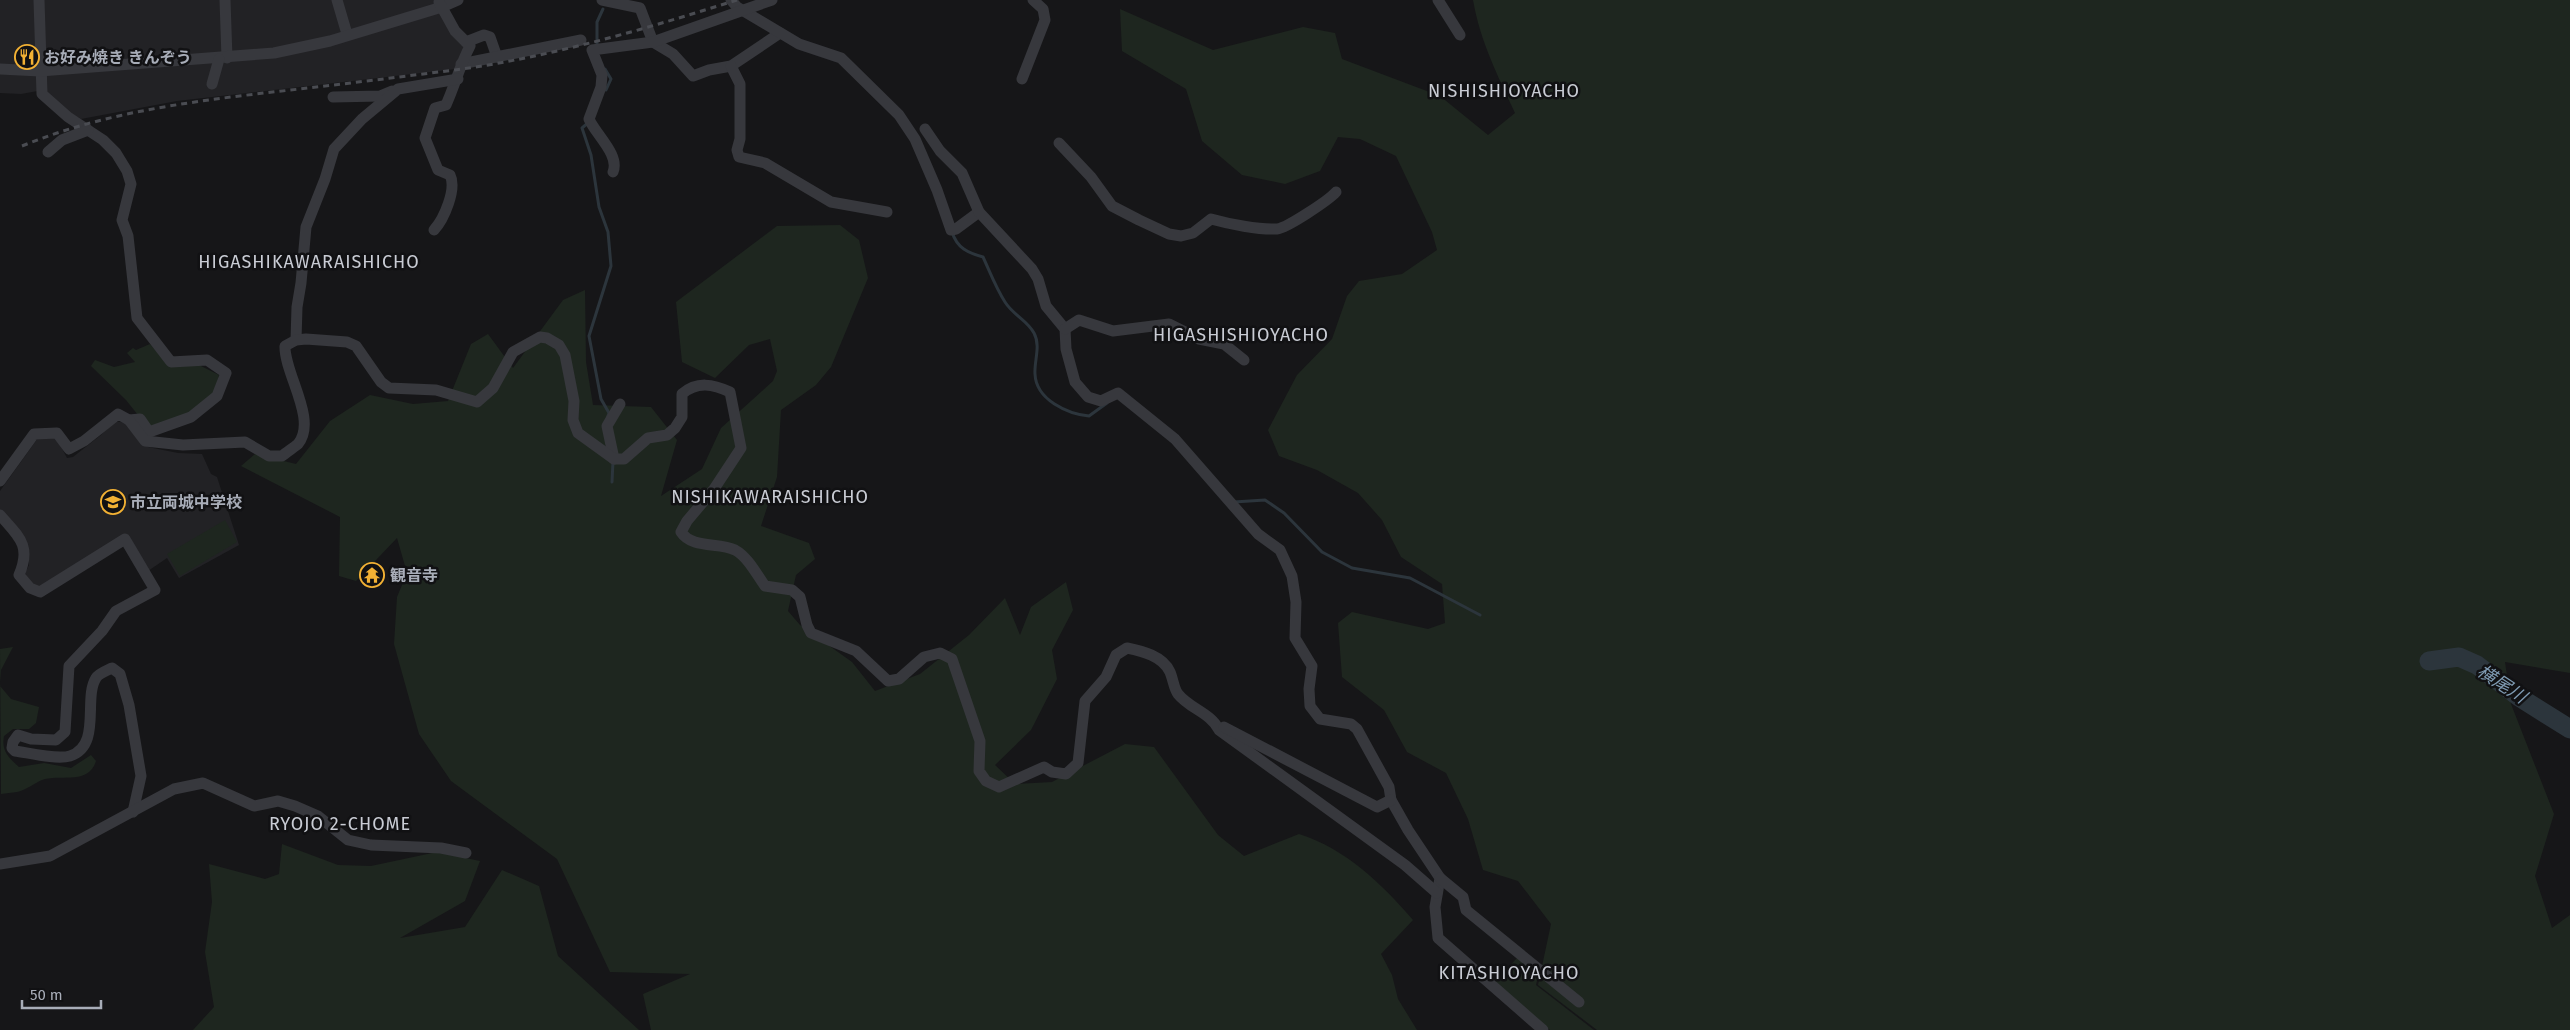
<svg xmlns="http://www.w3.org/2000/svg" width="2570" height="1030" viewBox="0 0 2570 1030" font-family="'Fira Sans','Noto Sans JP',sans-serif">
  <rect width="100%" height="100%" fill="#161618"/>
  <g fill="#222225">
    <polygon points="0,0 451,0 448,14 467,42 456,69 177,101 81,119 63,109 43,90 21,94 0,93"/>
    <polygon points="114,421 127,423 148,447 178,453 202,454 211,474 217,477 239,545 179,578 167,558 148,571 129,535 40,589 32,586 25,573 29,565 28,546 0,512 0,491 38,438 56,437 67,458 73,457 101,435"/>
  </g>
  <g fill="#1e261f">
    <path d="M 1473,0 L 2570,0 L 2570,673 L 2505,662 L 2511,704 L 2554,814 L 2535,876 L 2552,928 L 2570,915 L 2570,1030 L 1597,1030 L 1538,985 L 1551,924 L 1518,881 L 1483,870 L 1468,819 L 1446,773 L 1407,752 L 1384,710 L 1342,677 L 1338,623 L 1352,612 L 1428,629 L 1445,623 L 1442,584 L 1401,557 L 1382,520 L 1358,493 L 1317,470 L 1279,456 L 1268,430 L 1297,375 L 1332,339 L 1347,296 L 1359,281 L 1402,274 L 1437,250 L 1432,232 L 1396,156 L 1360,139 L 1338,137 L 1320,171 L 1285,184 L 1242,175 L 1202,141 L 1186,89 L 1122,51 L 1120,9 L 1213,50 L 1303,27 L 1335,33 L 1342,59 L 1440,96 L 1488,135 L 1515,113 C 1498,76 1480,41 1473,0 Z"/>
    <path d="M 840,225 L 859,240 L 868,278 L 831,367 L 816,385 L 781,410 L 777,477 L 761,526 L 809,543 L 815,559 L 796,575 L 788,611 L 800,625 L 852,662 L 875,691 L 920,674 L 969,635 L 1005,598 L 1020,635 L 1031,607 L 1066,582 L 1073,610 L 1052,650 L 1057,679 L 1031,730 L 995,765 L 1015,784 L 1052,782 L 1125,744 L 1154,747 L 1218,835 L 1244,856 L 1299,834 C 1346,849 1381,883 1413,920 L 1381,954 L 1392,975 L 1398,999 L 1417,1030 L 651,1030 L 643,994 L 690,974 L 610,972 L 557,859 L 451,781 L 419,734 L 394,644 L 397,597 L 407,573 L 397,538 L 356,581 L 339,576 L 340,517 L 241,466 L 255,454 L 296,464 L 330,421 L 370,395 L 413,404 L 448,401 L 471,344 L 488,334 L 513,368 L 563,300 L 585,290 L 586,362 L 593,405 L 651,407 L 677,440 L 661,496 L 702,469 L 721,428 L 773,381 L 777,371 L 770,339 L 749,345 L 715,378 L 682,362 L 676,302 L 777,226 Z"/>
    <polygon points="150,344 169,366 197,364 219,375 213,400 189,415 150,430 126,400 91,366 95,360 114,367 135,362 127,353 133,348 136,350"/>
    <polygon points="225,520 237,542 180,576 167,554"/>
    <path d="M 13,647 L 1,670 L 0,686 L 11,699 L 39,707 L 36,723 L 29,729 L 13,729 L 4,736 C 1,751 9,758 19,767 L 44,763 L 71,768 L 91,755 L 96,761 C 89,784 64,775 45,779 C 35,782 27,790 17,792 C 12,793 6,793 1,794 L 0,649 Z"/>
    <polygon points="282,844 338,865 371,866 437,852 480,861 465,901 400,938 465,927 502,870 539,886 558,956 639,1030 193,1030 214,1007 205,952 212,902 209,864 265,879 279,874"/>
    <polygon points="1520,955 1539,972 1536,985 1594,1030 1550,1030 1493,983"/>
  </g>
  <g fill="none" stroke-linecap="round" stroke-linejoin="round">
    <g stroke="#2c353c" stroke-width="3">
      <polyline points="597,48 597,22 603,9"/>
      <polyline points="605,69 611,79 606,90"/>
      <polyline points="589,122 582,128 591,155 599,207 608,232 611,266 589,336 601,399 609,413 608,416"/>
      <path d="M 952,232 C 957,248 968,253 983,257 C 990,272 996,288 1005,302 C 1013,315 1027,320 1034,333 C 1041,346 1034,361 1035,374 C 1036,400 1068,414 1089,416 L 1107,403"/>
      <polyline points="612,482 613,461"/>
      <polyline points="1234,502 1265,500 1284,513 1322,552 1352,568 1410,578 1480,615"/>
    </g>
    <polyline stroke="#2c353c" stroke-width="19" points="2429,661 2459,657 2477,665 2519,697 2570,729"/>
    <g stroke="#37383d" stroke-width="11">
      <polyline points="39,0 42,94 68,117 103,140 116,153 127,171 131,184 122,220 128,236 137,318 171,362 207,360 226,373 217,396 191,417 149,432 140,419 129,420"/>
      <polyline points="225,0 227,58"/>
      <polyline points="337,0 347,34"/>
      <polyline points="602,0 640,8 653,42 673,54 693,76 709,70 731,66 780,33"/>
      <polyline points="731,0 737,7 799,44 841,58 899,115 915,139 937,190 951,230 956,229 979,212"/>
      <polyline points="1438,0 1460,35"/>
      <polyline points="466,42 484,35 490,37 497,57"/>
      <polyline points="461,64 581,40"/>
      <polyline points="731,66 740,84 740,139 737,150 739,157 765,163 831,202 887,212"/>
      <polyline points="0,69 40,71 274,53 330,41 442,7 458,0"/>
      <polyline points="1022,79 1045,20 1043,9 1033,0"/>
      <polyline points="212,84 219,59"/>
      <polyline points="333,97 380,96 392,91"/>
      <polyline points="925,129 940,151 962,173 979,212 1032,269 1038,279 1046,306 1065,329 1066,349 1075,382 1088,397 1101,401 1118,393 1175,439 1258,534 1280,550 1292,576 1296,602 1295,638 1312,666 1309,689 1310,706 1320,719 1351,724 1357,729 1389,787 1391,800 1408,830 1440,878 1435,907 1438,938 1543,1030"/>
      <path d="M 1059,143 L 1091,177 L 1112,206 L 1139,220 L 1169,234 L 1181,236 L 1193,233 L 1211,219 C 1229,224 1259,230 1277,229 C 1287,228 1329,200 1336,192"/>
      <polyline points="48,152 62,140 88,130"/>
      <path d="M 613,172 C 620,155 596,135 589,119 L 601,87 L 602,75 L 592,50 L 653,42 L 772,0"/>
      <path d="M 434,230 C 444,219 457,189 450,175 L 438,170 L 425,138 L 435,108 L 446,105 C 455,85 460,65 470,46 L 455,31 L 439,2"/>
      <polyline points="1065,329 1079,320 1113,331 1169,324 1199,339 1224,344 1244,360"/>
      <polyline points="296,340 297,307 301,283 306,227 325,179 334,149 362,119 398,89 458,79"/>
      <polyline points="614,459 607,426 620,404"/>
      <path d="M 0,481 L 34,434 L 57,433 L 69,449 L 84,441 L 118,414 L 129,420 L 145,441 L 183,445 L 245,442 L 269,456 L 282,456 C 287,452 293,448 298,444 C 318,420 284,373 285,346 L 296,340 L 306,339 L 347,342 L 356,346 L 381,382 L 389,388 L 436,390 L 477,402 L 493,388 L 513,352 L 540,337 L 547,338 L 559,345 L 565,355 L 574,401 L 573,420 L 578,433 L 614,459 L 624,459 L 648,438 L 667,435 L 675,428 L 682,417 L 682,394 C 697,381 713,384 730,392 L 741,448 L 714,489 L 687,521 L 681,532 C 692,549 719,542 735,550 C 748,557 757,575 765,586 L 792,590 L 800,597 L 807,625 L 811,633 L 856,651 L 888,681 L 899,679 L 924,657 L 940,653 L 952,659 L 980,741 L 979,771 L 986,781 L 999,787 L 1044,767 L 1052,772 L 1066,774 L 1078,763 L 1085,701 L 1106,677 L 1116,655 L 1127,648 C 1142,651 1163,656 1170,672 C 1173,679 1174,689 1178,694 C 1190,709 1211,713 1219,730 L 1405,865 L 1437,893"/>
      <path d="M 0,515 C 18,536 32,545 19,575 L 30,588 L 40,592 L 125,539 L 155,590 L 116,611 L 102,631 L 69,666 L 65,732 L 56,740 L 31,739 L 18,735 L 13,742 L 12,748 L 15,751 C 29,753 57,760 70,756 C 102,746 83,698 96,678 C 99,673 106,671 112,668 L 120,674 L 129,705 L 141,776 L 133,812"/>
      <polyline points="1224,727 1377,807 1391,800"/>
      <polyline points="0,864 50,856 174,789 203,783 254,806 278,801 295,806 318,816 348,840 371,845 441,848 466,853"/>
      <polyline points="1440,878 1463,897 1466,910 1579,1002"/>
    </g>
    <path stroke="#4a4c52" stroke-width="3" stroke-dasharray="6 5" stroke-linecap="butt" d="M 22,146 C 100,114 180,103 264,93 C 328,86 391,78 455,70 C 551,57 645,29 737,0"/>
  </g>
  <defs>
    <symbol id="restaurant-ring" viewBox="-11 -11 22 22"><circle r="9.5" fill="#111113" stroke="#f2b134" stroke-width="1.5"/><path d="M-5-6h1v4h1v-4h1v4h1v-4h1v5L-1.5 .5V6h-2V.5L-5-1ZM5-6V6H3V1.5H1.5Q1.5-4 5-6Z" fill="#f2b134"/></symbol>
    <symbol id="school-ring" viewBox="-11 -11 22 22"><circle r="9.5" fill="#111113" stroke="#f2b134" stroke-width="1.5"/><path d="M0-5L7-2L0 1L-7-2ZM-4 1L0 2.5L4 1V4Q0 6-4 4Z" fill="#f2b134"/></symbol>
    <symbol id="temple-ring" viewBox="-11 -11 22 22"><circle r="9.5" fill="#111113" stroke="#f2b134" stroke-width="1.5"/><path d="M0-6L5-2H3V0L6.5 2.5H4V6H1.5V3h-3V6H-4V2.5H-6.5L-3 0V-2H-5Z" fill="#f2b134"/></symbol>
  </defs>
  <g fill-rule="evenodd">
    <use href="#restaurant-ring" x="13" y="43" width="28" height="28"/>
    <use href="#school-ring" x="99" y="488" width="28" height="28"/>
    <use href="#temple-ring" x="358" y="561" width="28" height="28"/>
  </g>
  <g text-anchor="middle" stroke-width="5" stroke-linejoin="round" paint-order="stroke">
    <g font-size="16" font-weight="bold" fill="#a8adb8" stroke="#111113" text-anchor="start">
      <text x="44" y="63">お好み焼き きんぞう</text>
      <text x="130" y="508">市立両城中学校</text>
      <text x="390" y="581">観音寺</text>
    </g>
    <g font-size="18" letter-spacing="1" fill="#c9ccd4" stroke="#111113">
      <text x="1504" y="97">NISHISHIOYACHO</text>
      <text x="309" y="268">HIGASHIKAWARAISHICHO</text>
      <text x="1241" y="341">HIGASHISHIOYACHO</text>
      <text x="770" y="503">NISHIKAWARAISHICHO</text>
      <text x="340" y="830">RYOJO 2-CHOME</text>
      <text x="1509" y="979">KITASHIOYACHO</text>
    </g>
    <g font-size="18" font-style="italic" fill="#7f9bb3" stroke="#111113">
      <text transform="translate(2502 684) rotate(33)" y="6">横尾川</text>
    </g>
  </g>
  <path d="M22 1000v8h79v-8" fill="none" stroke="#a8adb8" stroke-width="2.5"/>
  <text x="30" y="1000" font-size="15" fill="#a8adb8" stroke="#111113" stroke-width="4" paint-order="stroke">50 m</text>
</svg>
